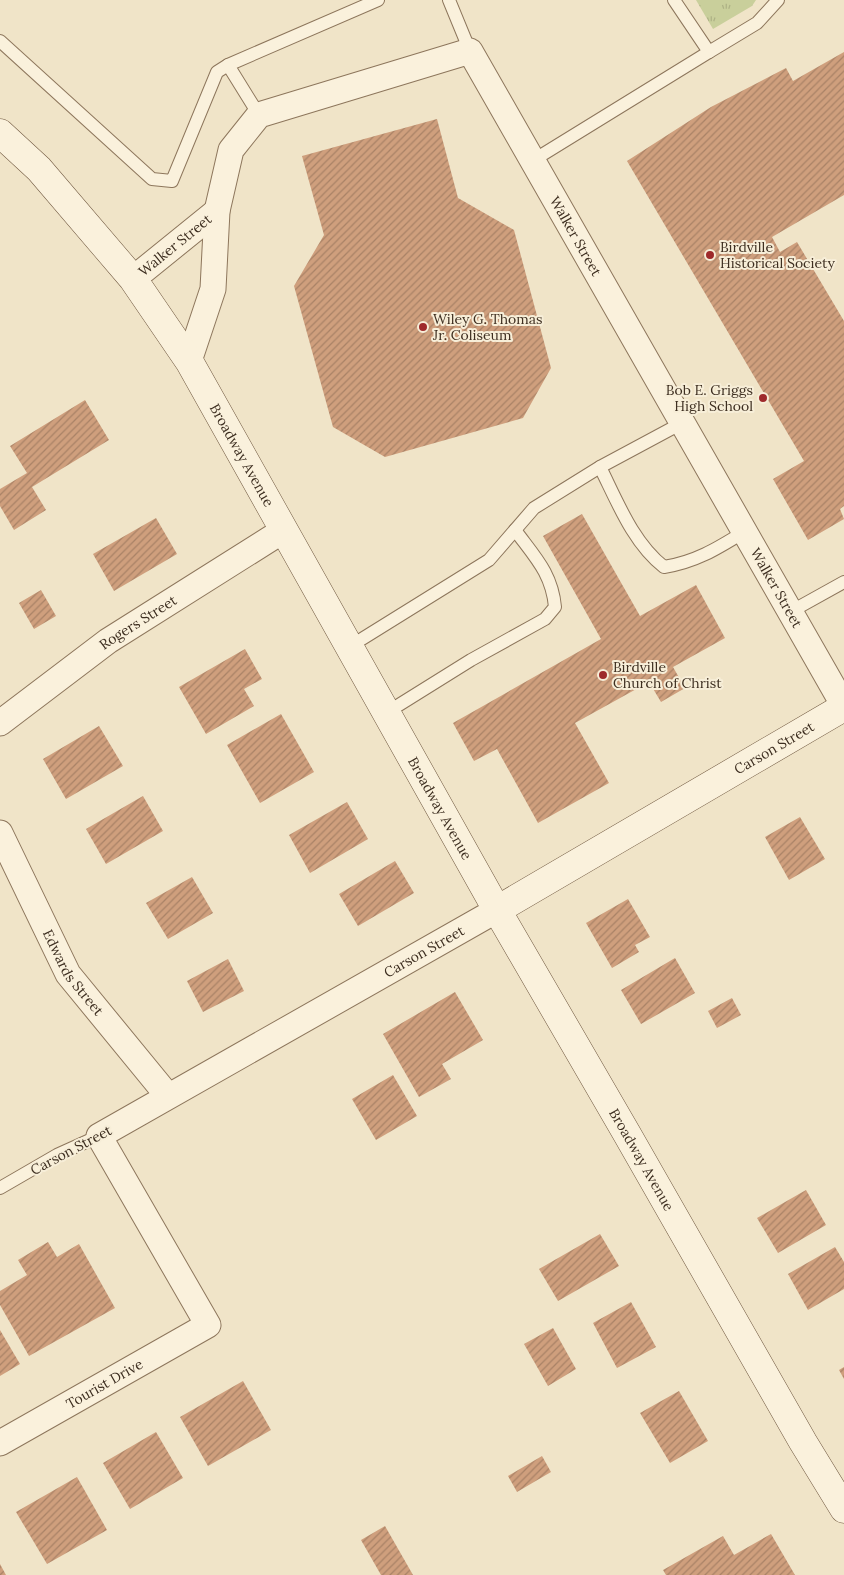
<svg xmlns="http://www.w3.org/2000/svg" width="844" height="1575" viewBox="0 0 844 1575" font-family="Lora,serif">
  <defs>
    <pattern id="grass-tufts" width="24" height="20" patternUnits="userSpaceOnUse" patternTransform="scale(1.25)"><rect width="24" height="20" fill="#c9cf9b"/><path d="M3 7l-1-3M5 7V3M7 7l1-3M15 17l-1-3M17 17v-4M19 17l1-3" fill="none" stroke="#aeb285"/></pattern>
    <pattern id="building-hatch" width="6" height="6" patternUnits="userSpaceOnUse" patternTransform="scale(1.25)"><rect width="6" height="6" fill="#cf9f7d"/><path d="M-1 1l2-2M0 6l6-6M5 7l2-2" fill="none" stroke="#a98266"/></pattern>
  </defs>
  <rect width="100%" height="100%" fill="#f0e4c8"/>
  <polygon fill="url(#grass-tufts)" points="696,0 756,0 752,6 713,29"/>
  <g fill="url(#building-hatch)">
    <polygon points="844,52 844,195 772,237 780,252 797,242 844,321 844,506 840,509 844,519 808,540 773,479 804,461 627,161 711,107 786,68 793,81"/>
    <polygon points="437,119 458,198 514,230 551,368 523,418 385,457 333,427 294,286 324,235 302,156"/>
    <polygon points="85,400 109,440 32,487 46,510 14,530 0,506 0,489 27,473 10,446"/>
    <polygon points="582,514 640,616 696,585 725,638 673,667 685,688 661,702 649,682 575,723 609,783 538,823 497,749 474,761 453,723 601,639 543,536"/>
    <polygon points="156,518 177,554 114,591 93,554"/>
    <polygon points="41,590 56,616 34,629 19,603"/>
    <polygon points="245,649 262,679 244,689 254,706 206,734 179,687"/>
    <polygon points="281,714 314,772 260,803 227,745"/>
    <polygon points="99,726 123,766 66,799 43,759"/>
    <polygon points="143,796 163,831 106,864 86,829"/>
    <polygon points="347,802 368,839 310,873 289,835"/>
    <polygon points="800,817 825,859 789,880 765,837"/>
    <polygon points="395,861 414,893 358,926 339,894"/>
    <polygon points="192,877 213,913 168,939 146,903"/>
    <polygon points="628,899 650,937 635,945 639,952 612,968 586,923"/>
    <polygon points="675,958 695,993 641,1024 621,990"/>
    <polygon points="228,959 244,991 203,1012 187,981"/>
    <polygon points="455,992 483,1040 442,1064 451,1079 419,1097 383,1034"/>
    <polygon points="732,998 741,1015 717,1028 708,1011"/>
    <polygon points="393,1075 417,1116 376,1140 352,1099"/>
    <polygon points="806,1190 826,1225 778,1253 757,1218"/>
    <polygon points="600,1234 619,1266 558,1301 539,1269"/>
    <polygon points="48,1242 57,1257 79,1244 115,1308 29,1356 0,1305 0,1291 27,1275 18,1260"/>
    <polygon points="835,1247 844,1262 844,1289 808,1310 788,1274"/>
    <polygon points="631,1302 656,1347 617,1368 593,1323"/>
    <polygon points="553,1328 576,1369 548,1386 524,1344"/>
    <polygon points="0,1330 20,1364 0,1376"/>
    <polygon points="844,1367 844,1379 839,1370"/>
    <polygon points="243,1381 271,1430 208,1466 180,1417"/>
    <polygon points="679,1391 708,1441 670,1463 640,1413"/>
    <polygon points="156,1432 183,1478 130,1509 103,1463"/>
    <polygon points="542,1456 551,1472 517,1492 508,1476"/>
    <polygon points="77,1477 107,1530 47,1564 16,1512"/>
    <polygon points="385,1526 413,1575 381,1575 361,1540"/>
    <polygon points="771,1534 795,1575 666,1575 663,1570 723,1536 734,1555"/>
    <polygon points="0,1564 6,1575 0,1575"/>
  </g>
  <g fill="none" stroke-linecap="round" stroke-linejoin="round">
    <defs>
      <g id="lane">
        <polyline points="449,0 470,51"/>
        <polyline points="0,41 152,179 172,181 217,72 228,65 378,0"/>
        <polyline points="709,52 757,23 778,0"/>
        <polyline points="228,65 259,115"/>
        <polyline points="532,161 709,52 674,0"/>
        <path d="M 600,467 C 617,501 633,543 664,567 C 696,562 718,548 744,532"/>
        <polyline points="790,612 844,582"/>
        <polyline points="349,647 489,560 534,508 600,467 682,423"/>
        <path d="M 386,713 L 471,660 L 545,619 L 555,607 C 552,573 534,556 515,530"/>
        <polyline points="0,1188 57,1155 99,1136"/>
      </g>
      <g id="street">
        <path id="s1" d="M 133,279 L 217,211"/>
        <path id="s2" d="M 189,361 L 213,289 L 217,211 L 231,150 L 259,115 L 470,51 L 844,706"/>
        <path id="s3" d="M 0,723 L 108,641 L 284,530"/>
        <path id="s4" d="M 0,833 L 68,974 L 168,1096"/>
        <path id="s5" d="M 0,1443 L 208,1325 L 99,1136 L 497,910"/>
      </g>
      <g id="secondary">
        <path id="s6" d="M 0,133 L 39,169 L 133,279 L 189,361 L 497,910 L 627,1134 L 803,1442 L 844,1509"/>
        <path id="s7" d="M 497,910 L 844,707"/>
      </g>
    </defs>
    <use href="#lane" stroke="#8d765c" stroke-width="14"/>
    <use href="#street" stroke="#8d765c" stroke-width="27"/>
    <use href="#secondary" stroke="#6f573f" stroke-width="29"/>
    <use href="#lane" stroke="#faf1dc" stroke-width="12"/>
    <use href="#street" stroke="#faf1dc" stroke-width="25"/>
    <use href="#secondary" stroke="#faf1dc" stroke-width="28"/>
  </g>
  <g fill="#9e2a2b" stroke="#f7eed8" stroke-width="2">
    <circle cx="710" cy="255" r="5"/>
    <circle cx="423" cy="327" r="5"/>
    <circle cx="763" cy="398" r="5"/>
    <circle cx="603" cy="675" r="5"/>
  </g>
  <g text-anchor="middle" stroke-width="4" stroke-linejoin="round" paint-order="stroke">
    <g font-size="14" fill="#3d2e20" stroke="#f7eed8">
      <text dy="5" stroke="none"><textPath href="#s2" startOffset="695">Walker Street</textPath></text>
      <text dy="5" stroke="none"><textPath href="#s1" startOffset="54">Walker Street</textPath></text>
      <text dy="5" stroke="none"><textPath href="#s6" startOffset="405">Broadway Avenue</textPath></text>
      <text dy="5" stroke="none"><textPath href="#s2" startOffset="1100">Walker Street</textPath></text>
      <text dy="5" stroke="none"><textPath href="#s3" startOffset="171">Rogers Street</textPath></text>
      <text dy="5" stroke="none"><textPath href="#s7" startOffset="321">Carson Street</textPath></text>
      <text dy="5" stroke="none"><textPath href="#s6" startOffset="810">Broadway Avenue</textPath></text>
      <text dy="5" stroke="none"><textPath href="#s5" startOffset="831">Carson Street</textPath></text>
      <text dy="5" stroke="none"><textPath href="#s4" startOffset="158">Edwards Street</textPath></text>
      <text transform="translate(71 1150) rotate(-28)" y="5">Carson Street</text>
      <text dy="5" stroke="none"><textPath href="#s6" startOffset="1215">Broadway Avenue</textPath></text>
      <text dy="5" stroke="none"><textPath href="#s5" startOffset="120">Tourist Drive</textPath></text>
    </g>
    <g font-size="14" fill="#3d2e20" stroke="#f7eed8" text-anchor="start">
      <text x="720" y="252">Birdville<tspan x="720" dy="16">Historical Society</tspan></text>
      <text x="433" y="324">Wiley G. Thomas<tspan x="433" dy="16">Jr. Coliseum</tspan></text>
      <text x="753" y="395" text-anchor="end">Bob E. Griggs<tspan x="753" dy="16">High School</tspan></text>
      <text x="613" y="672">Birdville<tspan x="613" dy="16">Church of Christ</tspan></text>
    </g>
  </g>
</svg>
